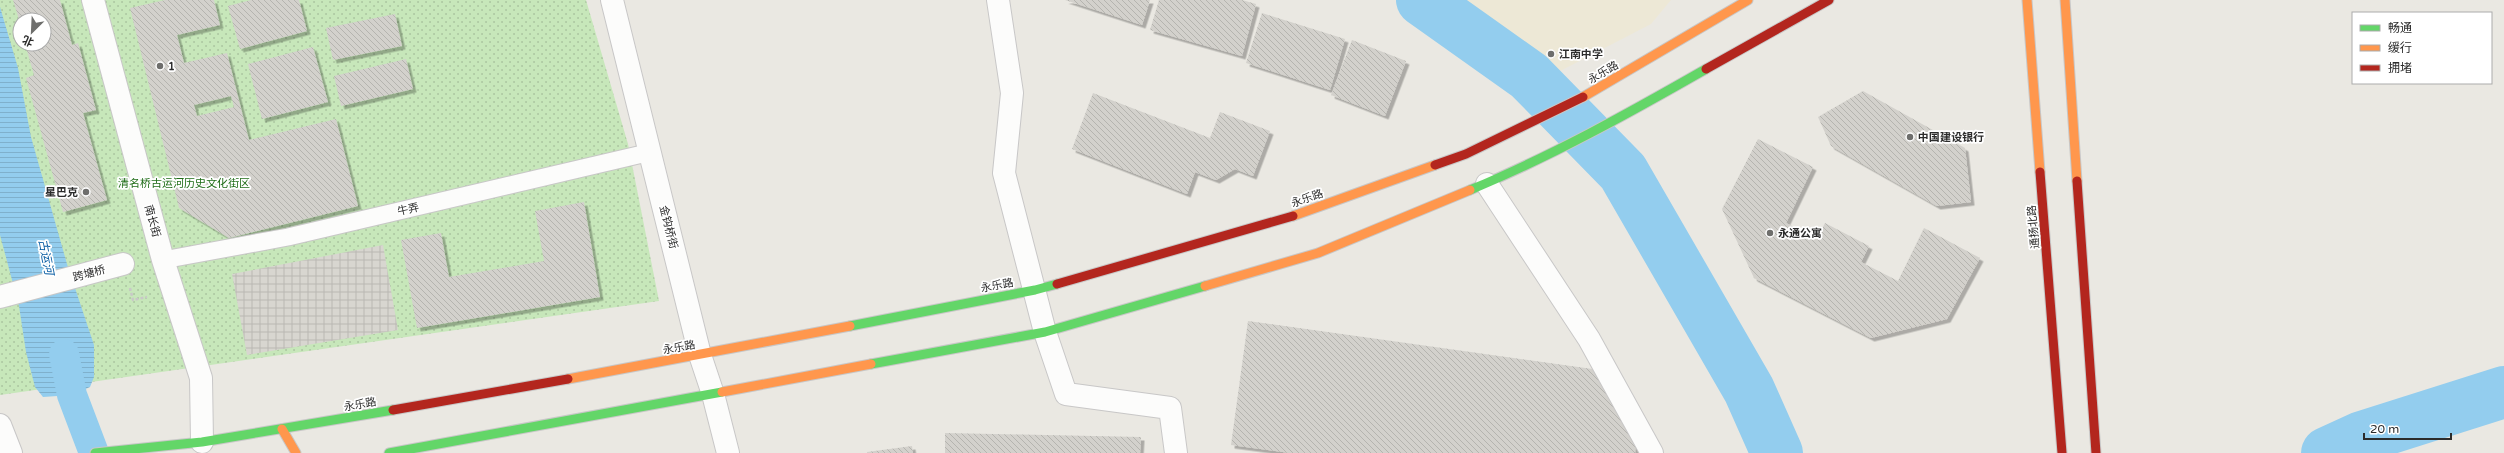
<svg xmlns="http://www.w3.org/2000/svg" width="2504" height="453" viewBox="0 0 2504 453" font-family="'Varela Round','Noto Sans SC',sans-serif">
  <defs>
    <pattern id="park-dots" width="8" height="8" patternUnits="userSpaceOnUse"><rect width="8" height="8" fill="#c7e7ba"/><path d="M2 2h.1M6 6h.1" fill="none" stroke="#abc6a0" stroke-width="1.8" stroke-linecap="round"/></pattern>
    <pattern id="plaza-grid" width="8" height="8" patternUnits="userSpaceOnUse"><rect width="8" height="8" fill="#d8d6d0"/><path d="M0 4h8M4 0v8" fill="none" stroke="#bab8b3"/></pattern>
    <pattern id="water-rules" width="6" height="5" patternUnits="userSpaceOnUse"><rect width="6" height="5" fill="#93cdee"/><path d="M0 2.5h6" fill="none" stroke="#7fb0cc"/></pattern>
    <pattern id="building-back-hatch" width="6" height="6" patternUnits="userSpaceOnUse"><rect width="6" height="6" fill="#d3d1cc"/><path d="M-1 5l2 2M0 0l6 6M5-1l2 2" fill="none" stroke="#b5b4af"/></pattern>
    <filter id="shadow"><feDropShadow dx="3.5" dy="3.5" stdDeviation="0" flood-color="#0004"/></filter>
  </defs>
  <rect width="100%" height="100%" fill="#eae8e2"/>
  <polygon fill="#ede8d6" points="1447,0 1671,0 1651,24 1537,83 1470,14"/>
  <path fill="url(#park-dots)" fill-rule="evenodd" d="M 0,0 L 586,0 L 628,144 L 659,301 L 0,395 ZM 20,20 L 44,20 L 44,44 L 20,44 Z"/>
  <polygon fill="url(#plaza-grid)" points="383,245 398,330 247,355 232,274"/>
  <polygon fill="url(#water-rules)" points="0,7 18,68 31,137 67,264 94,345 94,377 90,387 72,395 43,397 35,387 26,352 19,306 0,235"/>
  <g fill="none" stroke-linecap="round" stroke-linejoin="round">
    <polyline stroke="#93cdee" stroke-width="30" points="64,354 72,395 94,453"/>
    <g stroke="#93cdee" stroke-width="52">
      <polyline points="1422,0 1529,76 1623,172 1749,390 1777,453"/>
      <polyline points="2327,453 2362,437 2504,392"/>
    </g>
  </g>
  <g fill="url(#building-back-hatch)" fill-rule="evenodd" filter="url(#shadow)">
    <polygon points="13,0 60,0 72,45 78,43 96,110 83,113 107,200 63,212 26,78 34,75 25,44 44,44 44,20 20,20 20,23"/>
    <path d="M 165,0 L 214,0 L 220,25 L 177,35 L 184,63 L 227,53 L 249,140 L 336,119 L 358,206 L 229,238 L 179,208 L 130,8 ZM 231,96 L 234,107 L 197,116 L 194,105 Z"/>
    <polygon points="251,0 299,0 307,31 240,49 228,6"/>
    <polygon points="1065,0 1150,0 1142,25"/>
    <polygon points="1159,0 1242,0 1256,4 1242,56 1150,30"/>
    <polygon points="1262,13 1345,39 1330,90 1246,63"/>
    <polygon points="395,14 402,46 333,60 326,28"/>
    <polygon points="1352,40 1406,61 1385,116 1331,95"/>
    <polygon points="313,47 328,102 262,119 248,64"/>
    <polygon points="406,59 413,89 341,106 334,76"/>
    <polygon points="1863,91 1965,148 1971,202 1937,206 1831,146 1818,117"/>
    <polygon points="1093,93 1210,138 1220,112 1270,131 1253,176 1235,169 1216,180 1195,172 1187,194 1072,149"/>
    <polygon points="1758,139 1813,167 1786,223 1817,239 1825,223 1869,246 1861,262 1898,281 1924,228 1980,258 1947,319 1871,338 1754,278 1722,209"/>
    <polygon points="584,202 600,297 417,328 401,240 441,233 449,277 544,261 535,211"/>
    <polygon points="1248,321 1614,372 1638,425 1635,453 1290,453 1231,445"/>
    <polygon points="945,433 1141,437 1140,453 945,453"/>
    <polygon points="912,446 913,453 867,453 867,452"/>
  </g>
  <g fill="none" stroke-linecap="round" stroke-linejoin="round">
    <defs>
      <polyline id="lane" points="163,260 288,237 651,152"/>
      <g id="street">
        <polyline points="93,0 163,260 201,378 202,442"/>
        <polyline points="612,0 700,355 713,394 728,453"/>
        <polyline points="998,0 1012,93 1004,173 1045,332 1066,394 1170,408 1176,453"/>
        <polyline points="1487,184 1589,339 1652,453"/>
        <polyline points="0,297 123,264"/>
        <polyline points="0,425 11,453"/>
      </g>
      <g id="fast">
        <path d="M 1470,190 C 1552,156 1629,113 1706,69"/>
        <polyline points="850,326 1035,290 1057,284"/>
        <polyline points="871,364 1045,332 1205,286"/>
        <polyline points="95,453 202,442 393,410"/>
        <polyline points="389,453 722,392"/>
      </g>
      <g id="slow">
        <polyline points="2027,0 2040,172"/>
        <polyline points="2065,0 2077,181"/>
        <polyline points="1583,97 1748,0"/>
        <polyline points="1293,216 1435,165"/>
        <polyline points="1205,286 1318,253 1470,190"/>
        <polyline points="568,379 850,326"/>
        <polyline points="722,392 871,364"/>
        <polyline points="282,429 296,453"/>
      </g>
      <g id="jam">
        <polyline points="1706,69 1829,0"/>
        <polyline points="1435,165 1466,154 1583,97"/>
        <polyline points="2040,172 2062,453"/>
        <polyline points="2077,181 2096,453"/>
        <polyline points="1057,284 1293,216"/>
        <polyline points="393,410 568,379"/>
      </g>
    </defs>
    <use href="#lane" stroke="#c8c7c7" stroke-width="19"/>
    <use href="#street" stroke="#c8c7c7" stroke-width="24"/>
    <use href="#fast" stroke="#c8c7c7" stroke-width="11"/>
    <use href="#slow" stroke="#c8c7c7" stroke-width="11"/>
    <use href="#jam" stroke="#c8c7c7" stroke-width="11"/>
    <polyline stroke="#c8c8c7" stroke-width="2.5" stroke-dasharray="3 2" stroke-linecap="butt" points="130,288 133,300 147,297"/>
    <use href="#lane" stroke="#fcfcfb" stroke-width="17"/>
    <use href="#street" stroke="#fcfcfb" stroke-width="22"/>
    <use href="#fast" stroke="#63d668" stroke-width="9"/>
    <use href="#slow" stroke="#ff974d" stroke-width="9"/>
    <use href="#jam" stroke="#b3261e" stroke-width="9"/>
  </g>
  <g fill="#6e6e6c" stroke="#fff" stroke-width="1.5">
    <circle cx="1551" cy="54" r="4"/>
    <circle cx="160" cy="66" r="4"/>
    <circle cx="1910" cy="137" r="4"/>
    <circle cx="86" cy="192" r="4"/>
    <circle cx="1770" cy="233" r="4"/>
  </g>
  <g text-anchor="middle" stroke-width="3.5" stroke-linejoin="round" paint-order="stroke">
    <g font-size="11" font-weight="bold" fill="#2c2c2c" stroke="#fff" text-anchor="start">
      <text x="1559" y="58">江南中学</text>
      <text x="168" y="70">1</text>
      <text x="1918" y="141">中国建设银行</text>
      <text x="78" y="196" text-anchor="end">星巴克</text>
      <text x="1778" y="237">永通公寓</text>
    </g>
    <g font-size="11" fill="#2c2c2c" stroke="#fff">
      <text transform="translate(1603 72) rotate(-30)" y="4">永乐路</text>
      <text transform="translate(1307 198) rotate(-19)" y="4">永乐路</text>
      <text transform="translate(408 209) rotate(-13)" y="4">牛弄</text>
      <text transform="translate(153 221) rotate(75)" y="4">南长街</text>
      <text transform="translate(669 227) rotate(76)" y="4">金钩桥街</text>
      <text transform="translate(2033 227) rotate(-95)" y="4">通扬北路</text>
      <text transform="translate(89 273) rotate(-15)" y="4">跨塘桥</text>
      <text transform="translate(997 285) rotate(-11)" y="4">永乐路</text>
      <text transform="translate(679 347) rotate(-10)" y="4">永乐路</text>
      <text transform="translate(360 404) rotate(-10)" y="4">永乐路</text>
    </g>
    <g font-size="11" fill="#206d18" stroke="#fff">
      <text x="184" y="187">清名桥古运河历史文化街区</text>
    </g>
    <g font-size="12" font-style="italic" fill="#095da3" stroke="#fff">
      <text transform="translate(46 257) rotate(79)" y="4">古运河</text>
    </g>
  </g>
  <rect x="2352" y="12" width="140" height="72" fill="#ffffff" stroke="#ababab"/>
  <rect x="2360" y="25" width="20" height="6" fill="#63d668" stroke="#ababab"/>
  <text x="2388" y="32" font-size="12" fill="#2c2c2c">畅通</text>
  <rect x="2360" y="45" width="20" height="6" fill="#ff974d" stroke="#ababab"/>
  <text x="2388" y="52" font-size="12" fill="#2c2c2c">缓行</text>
  <rect x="2360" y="65" width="20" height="6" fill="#b3261e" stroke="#ababab"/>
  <text x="2388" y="72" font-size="12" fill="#2c2c2c">拥堵</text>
  <g transform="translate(32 32) rotate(204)"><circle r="19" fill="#ffffff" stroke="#ababab"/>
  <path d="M0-3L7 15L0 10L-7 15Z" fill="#6e6e6c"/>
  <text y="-6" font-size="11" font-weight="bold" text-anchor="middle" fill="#2c2c2c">北</text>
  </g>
  <path d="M2364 433v6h87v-6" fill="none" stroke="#2c2c2c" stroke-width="2"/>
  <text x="2370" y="433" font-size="12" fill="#2c2c2c" stroke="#ffffff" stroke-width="3" paint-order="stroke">20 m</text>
</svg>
